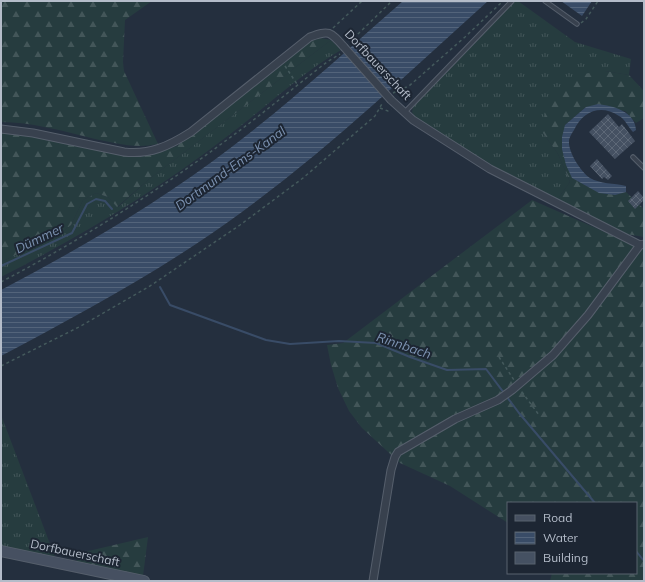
<svg xmlns="http://www.w3.org/2000/svg" width="645" height="582" viewBox="0 0 645 582" font-family="Mulish,sans-serif">
  <defs>
    <pattern id="grass-tufts" width="24" height="20" patternUnits="userSpaceOnUse"><rect width="24" height="20" fill="#263c3f"/><path d="M3 7l-1-3M5 7V3M7 7l1-3M15 17l-1-3M17 17v-4M19 17l1-3" fill="none" stroke="#435659"/></pattern>
    <pattern id="forest-firs" width="22" height="20" patternUnits="userSpaceOnUse"><rect width="22" height="20" fill="#263c3f"/><path d="M5 1l3.5 6h-7zM16 11l3.5 6h-7z" fill="#435659"/></pattern>
    <pattern id="water-rules" width="6" height="5" patternUnits="userSpaceOnUse"><rect width="6" height="5" fill="#394c67"/><path d="M0 2.5h6" fill="none" stroke="#53647b"/></pattern>
    <pattern id="building-cross-hatch" width="8" height="8" patternUnits="userSpaceOnUse"><rect width="8" height="8" fill="#455162"/><path d="M0 0l8 8M0 8l8-8" fill="none" stroke="#5d6877"/></pattern>
  </defs>
  <rect width="100%" height="100%" fill="#242f3e"/>
  <g fill="url(#grass-tufts)">
    <polygon points="515,1 518,1 575,42 631,59 629,75 605,71 543,133 558,154 570,182 557,200 491,166 415,117 412,112 413,107"/>
    <path d="M 331,40 L 341,50 C 299,75 264,109 225,138 C 155,192 79,237 1,277 L 1,262 L 61,233 L 71,225 L 83,200 L 96,193 L 108,197 L 118,207 L 148,180 Z"/>
    <polygon points="1,415 55,557 1,546"/>
  </g>
  <g fill="url(#forest-firs)">
    <path d="M 1,1 L 152,1 L 125,20 L 123,62 L 124,71 L 158,144 C 135,149 114,143 91,138 C 62,131 32,122 1,122 Z"/>
    <polygon points="321,38 331,40 148,180 117,207 108,197 96,193 83,200 71,225 61,233 1,262 1,132 13,131 133,155 153,154 177,146 311,41"/>
    <path d="M 605,71 L 629,75 L 643,90 L 644,118 L 636,123 L 625,111 L 586,107 L 565,125 L 573,178 C 592,189 604,198 626,192 L 644,209 L 644,237 L 626,234 L 557,200 L 570,182 L 558,154 L 543,133 L 545,111 L 552,96 L 565,82 L 582,74 Z"/>
    <polygon points="532,200 623,240 644,243 644,581 550,581 552,573 636,573 636,503 508,503 508,523 450,486 400,463 362,428 349,411 338,388 331,365 327,345 343,343"/>
    <polygon points="148,537 143,576 76,562 80,553"/>
  </g>
  <g fill="url(#water-rules)">
    <path d="M 403,1 L 488,1 C 394,86 302,174 196,244 C 134,285 67,321 1,356 L 1,290 C 81,248 160,202 233,146 C 292,101 347,50 403,1 Z"/>
    <polygon points="561,1 592,1 582,16"/>
    <path d="M 598,104 C 613,106 635,111 636,130 L 633,132 C 628,127 625,119 619,116 C 601,104 583,111 574,130 C 572,133 569,138 569,141 C 568,152 581,172 590,178 C 600,184 614,183 626,186 L 626,192 L 615,195 L 599,193 L 572,178 L 566,165 L 562,149 L 562,137 L 565,125 L 586,107 Z"/>
  </g>
  <g fill="none" stroke-linecap="round" stroke-linejoin="round">
    <g stroke="#394c67" stroke-width="2">
      <polyline points="1,266 72,233 87,204 96,199 105,201 112,209"/>
      <polyline points="160,287 170,305 266,340 290,344 339,341 376,343 410,357 447,370 486,369 519,413 595,503"/>
      <polyline points="636,551 644,561"/>
    </g>
  </g>
  <g fill="url(#building-cross-hatch)">
    <polygon points="608,114 619,127 622,124 635,141 615,159 589,132"/>
    <polygon points="597,159 612,176 608,180 604,177 602,179 590,166"/>
    <polygon points="638,191 644,198 644,200 635,209 628,201"/>
  </g>
  <g fill="none" stroke-linecap="round" stroke-linejoin="round">
    <defs>
      <g id="lane">
        <polyline points="545,1 577,24"/>
        <polyline points="404,113 512,1"/>
        <polyline points="633,157 644,168"/>
      </g>
      <g id="street">
        <polyline points="391,100 413,120 490,169 640,245"/>
        <path d="M 1,129 L 33,133 L 124,152 C 150,155 169,146 191,132 L 310,37 C 329,30 330,31 344,47"/>
        <polyline points="373,581 391,470 395,457 398,452 455,419 498,400 512,390 553,355 588,315 640,245 644,244"/>
      </g>
      <polyline id="secondary" points="1,551 144,581"/>
    </defs>
    <use href="#lane" stroke="#565f6c" stroke-width="5.5"/>
    <use href="#street" stroke="#565f6c" stroke-width="9"/>
    <use href="#secondary" stroke="#565f6c" stroke-width="12"/>
    <g stroke="#44595c" stroke-width="1.5" stroke-dasharray="3 3" stroke-linecap="butt">
      <polyline points="581,23 586,19 598,1"/>
      <polyline points="333,28 362,1"/>
      <polyline points="345,37 349,33"/>
      <polyline points="351,44 358,34 392,1"/>
      <polyline points="285,66 297,84"/>
      <polyline points="393,93 409,86 465,37 503,1"/>
      <polyline points="380,108 388,111 391,109"/>
      <path d="M 1,282 C 79,241 153,194 224,142 C 259,117 293,88 327,62 L 340,54"/>
      <polyline points="499,357 514,380"/>
      <polyline points="1,366 81,326 150,286 240,225 303,178 375,116 383,102"/>
      <polyline points="522,392 539,415"/>
    </g>
    <use href="#lane" stroke="#38414e" stroke-width="3.5"/>
    <use href="#street" stroke="#38414e" stroke-width="7"/>
    <use href="#secondary" stroke="#465061" stroke-width="10"/>
    <defs>
      <polyline id="street-bridge" points="344,47 391,100"/>
    </defs>
    <use href="#street-bridge" stroke="#565f6c" stroke-width="9" stroke-linecap="butt"/>
    <use href="#street-bridge" stroke="#38414e" stroke-width="7"/>
  </g>
  <g text-anchor="middle" stroke-width="4" stroke-linejoin="round" paint-order="stroke">
    <g font-size="12" fill="#b4bcc9" stroke="#1d2633">
      <text transform="translate(378 65) rotate(47)" y="4">Dorfbauerschaft</text>
      <text transform="translate(75 553) rotate(12)" y="4">Dorfbauerschaft</text>
    </g>
    <g font-size="13" font-style="italic" fill="#7c92b1" stroke="#1d2633">
      <text transform="translate(230 168) rotate(-36)" y="5">Dortmund-Ems-Kanal</text>
      <text transform="translate(39 238) rotate(-26)" y="5">Dümmer</text>
      <text transform="translate(404 345) rotate(19)" y="5">Rinnbach</text>
    </g>
  </g>
  <rect width="645" height="582" fill="none" stroke="#b4bcc9" stroke-width="4"/>
  <rect x="507" y="502" width="130" height="72" fill="#1d2633" stroke="#59626f"/>
  <rect x="515" y="515" width="20" height="6" fill="#465061" stroke="#59626f"/>
  <text x="543" y="522" font-size="12" fill="#b4bcc9">Road</text>
  <rect x="515" y="532" width="20" height="12" fill="url(#water-rules)" stroke="#59626f"/>
  <text x="543" y="542" font-size="12" fill="#b4bcc9">Water</text>
  <rect x="515" y="552" width="20" height="12" fill="#455162" stroke="#59626f"/>
  <text x="543" y="562" font-size="12" fill="#b4bcc9">Building</text>
</svg>
